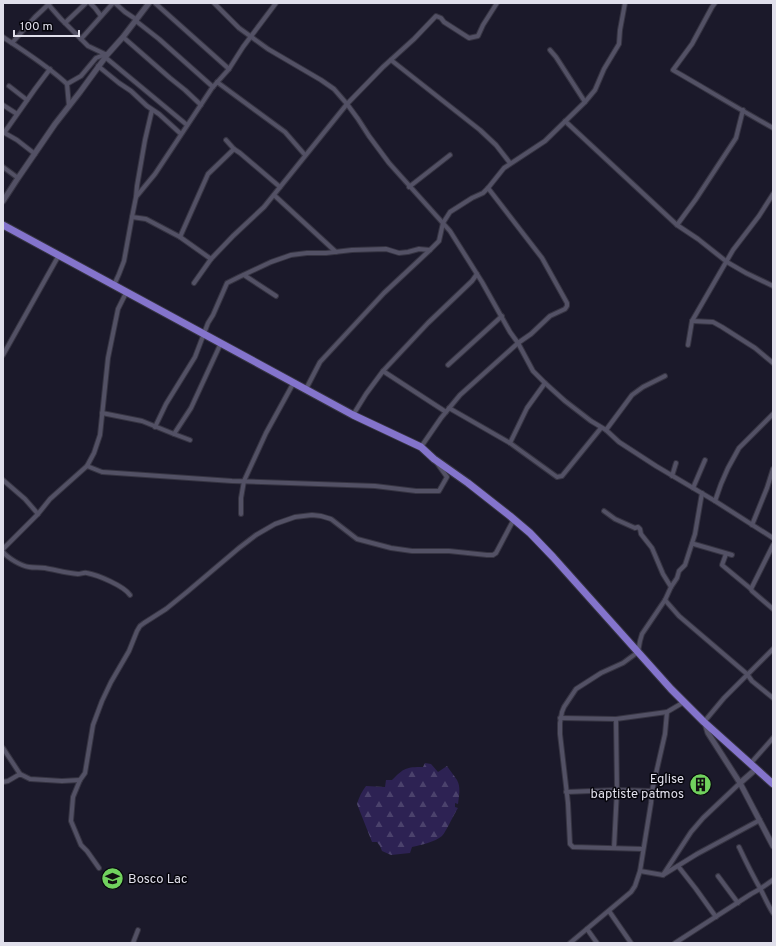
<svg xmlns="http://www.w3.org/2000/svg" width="776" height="946" viewBox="0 0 776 946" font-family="Overpass,sans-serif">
  <defs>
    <pattern id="forest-firs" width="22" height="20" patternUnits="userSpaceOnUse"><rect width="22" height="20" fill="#2d2253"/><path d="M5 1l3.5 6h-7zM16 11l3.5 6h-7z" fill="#4b426c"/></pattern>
  </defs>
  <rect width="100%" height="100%" fill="#1b192a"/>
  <path fill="url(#forest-firs)" d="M 425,763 L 431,764 L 438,772 L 447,766 C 450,771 454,775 457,780 C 461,787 459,796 458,804 L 455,803 L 455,807 L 458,808 C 454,814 446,832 442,836 C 435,842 421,845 412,847 L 410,853 L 391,855 L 382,851 L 380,846 L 377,842 L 372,842 L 357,804 C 359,797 362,791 366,786 L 385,787 L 386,780 L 392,780 C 404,768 406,767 423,767 Z"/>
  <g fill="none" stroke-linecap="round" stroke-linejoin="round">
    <defs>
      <g id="minor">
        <polyline points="47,3 61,19 88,46 107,55"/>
        <polyline points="90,3 95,8 101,16"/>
        <polyline points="115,3 125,12 137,20"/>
        <polyline points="155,3 229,69"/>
        <polyline points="214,3 239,28 268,49 321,80 334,89 347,104 358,119 369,136 389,163 450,231 482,282 510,332 518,343 533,371 545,383 565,401 591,421 606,430 619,442 656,466 715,501 773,538"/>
        <path d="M 715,3 L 712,7 L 692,44 L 673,70 C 706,89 739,109 773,128"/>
        <polyline points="136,21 159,39 213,87"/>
        <polyline points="65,23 86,3"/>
        <path d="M 3,37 C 25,52 48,66 67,84 L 69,106"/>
        <polyline points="123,37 170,78 185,90 201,105"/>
        <polyline points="81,39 113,3"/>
        <polyline points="12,43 35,17 50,3"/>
        <polyline points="550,50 556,57 585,102"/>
        <polyline points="105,57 187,125"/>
        <polyline points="391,60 480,130 496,145 510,163"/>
        <polyline points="98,66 119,83 131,91 147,106 159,114 181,134"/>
        <polyline points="217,82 285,132 305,155"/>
        <polyline points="67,84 81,76 96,58 106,54"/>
        <polyline points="9,86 27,100"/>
        <polyline points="3,105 17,114"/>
        <polyline points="565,121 677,225 698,239 727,262 746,273 773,286"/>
        <polyline points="3,132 17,140 35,154"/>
        <polyline points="4,133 35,89 50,69"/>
        <polyline points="226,140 234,149 240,153 280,187"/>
        <polyline points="3,167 18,178"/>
        <polyline points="409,187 450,155"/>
        <polyline points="274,195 336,252"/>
        <polyline points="136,197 137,186 145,140 152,110"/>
        <polyline points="132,217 146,219 180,237 211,259"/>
        <polyline points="677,225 696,199 736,138 743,110"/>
        <polyline points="180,237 208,174 234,149"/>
        <polyline points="244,275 276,296"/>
        <polyline points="194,283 211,259 233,236 264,207 347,104 383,67 414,39 436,16 441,18 444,22 469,38 478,36 483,25 497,3"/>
        <polyline points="114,285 119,274 124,261 132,217 136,197 155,174 212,88 229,69 243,47 276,3"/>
        <polyline points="692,321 713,322 722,327 755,348 773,363"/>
        <polyline points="688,345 692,321 733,250 759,216 773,194"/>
        <polyline points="3,355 59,255"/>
        <polyline points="448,365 502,316"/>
        <polyline points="383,371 446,412"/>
        <polyline points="306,389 320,362 384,293 430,250"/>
        <polyline points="449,408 510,443 557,477 562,476 601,428"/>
        <polyline points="102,413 142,421 174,434 191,408 221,343"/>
        <polyline points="353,415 366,394 383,371 428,323 472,281 477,274"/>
        <polyline points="155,427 166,404 195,357 208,323 213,315 227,283 239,277 271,262 291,255 307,253 326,253 352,250 386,249 399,253 408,252 419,249 430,250 439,241 443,223 450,212 472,198 483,193 488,188 504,168 545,141 585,102 595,90 604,69 619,44 620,30 625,3"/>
        <polyline points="606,430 632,395 643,387 665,376"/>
        <polyline points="174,434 190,440"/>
        <polyline points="510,443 527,408 545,383"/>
        <polyline points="421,447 441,418 460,395 518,343 531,334 550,316 565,309 567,306 567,303 542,258 488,188"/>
        <polyline points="87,466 102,472 232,481 375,486 416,491 439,491 447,477 437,463"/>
        <polyline points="672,476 676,463"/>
        <polyline points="3,480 25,499 38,514"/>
        <polyline points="693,488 705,460"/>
        <polyline points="715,501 721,484 728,468 739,448 773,414"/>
        <polyline points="604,511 615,519 635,528 638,527 640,529 641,534 652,548 663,574 671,587 665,600 642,634 640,641 638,652 623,663 601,673 576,689 564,707 562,712 560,723 560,734 568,803 570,844 573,847 643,849"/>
        <polyline points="241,514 241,498 244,481 266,433 294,382"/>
        <polyline points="752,525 767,488 773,469"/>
        <polyline points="692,544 694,544 732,555"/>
        <polyline points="773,545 751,589 752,591 773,609"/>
        <polyline points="3,549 38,514 50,499 87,466 94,453 100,435 108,358 118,309 126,293"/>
        <path d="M 3,552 C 8,558 21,566 29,567 C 34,568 40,567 45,568 C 56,570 67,573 78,574 C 81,574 84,572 87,573 C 98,575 124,586 130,595"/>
        <polyline points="726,554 722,565 751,589"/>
        <polyline points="671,587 677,578 679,571 685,565 695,534 702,493"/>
        <polyline points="665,600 679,616 747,674 752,681 773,698"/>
        <polyline points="560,718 616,719 667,712"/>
        <polyline points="704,722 724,698 773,649"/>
        <polyline points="3,748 20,774"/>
        <polyline points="750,764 773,738"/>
        <polyline points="3,782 8,781 20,774 30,779 62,781 80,780"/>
        <polyline points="566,792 617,790 652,791"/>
        <path d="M 739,847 C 746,862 753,876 761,890 C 765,898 768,905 773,913"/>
        <polyline points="614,848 617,790 616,719"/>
        <polyline points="678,866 696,889 716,917"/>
        <polyline points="99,868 87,851 81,845 71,821 73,797 80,780 85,773 93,725 102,701 111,682 129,651 137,631 140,626 144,623 166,609 187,592 239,548 256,535 275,524 295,517 312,515 321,516 331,519 357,539 391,548 412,551 449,551 487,555 493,555 496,553 514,519"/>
        <polyline points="640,871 663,875 697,854 760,820"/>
        <polyline points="663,875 691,832 703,818 740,783"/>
        <polyline points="718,876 738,903"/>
        <polyline points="609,911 631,943"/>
        <polyline points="587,929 597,943"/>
        <polyline points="133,943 138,930"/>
        <polyline points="570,943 631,892 635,886 640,871 651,803 652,791 665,734 667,712 684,702"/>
        <polyline points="675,943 751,894 760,889 773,880"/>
      </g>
      <g id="tertiary">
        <polyline points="3,201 18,178 55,124 80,92 107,55 123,37 149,3"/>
        <polyline points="705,723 708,733 740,783 773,846"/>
        <polyline points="740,783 756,769"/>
      </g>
      <polyline id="trunk" points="3,225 353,415 421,447 434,459 468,483 510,516 530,533 553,557 671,689 704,722 773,784"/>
    </defs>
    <use href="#minor" stroke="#363442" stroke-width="6"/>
    <use href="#tertiary" stroke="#363442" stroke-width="7"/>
    <use href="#trunk" stroke="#363442" stroke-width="9"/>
    <use href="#minor" stroke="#535165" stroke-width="4"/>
    <use href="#tertiary" stroke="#535165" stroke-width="5"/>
    <use href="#trunk" stroke="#8474cc" stroke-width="7"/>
  </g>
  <defs>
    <symbol id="building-disc" viewBox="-11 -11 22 22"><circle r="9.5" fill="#71d25e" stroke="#06050c"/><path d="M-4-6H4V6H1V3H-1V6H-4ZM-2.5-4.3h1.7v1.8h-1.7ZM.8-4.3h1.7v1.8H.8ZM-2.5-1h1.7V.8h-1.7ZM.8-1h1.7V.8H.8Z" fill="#111"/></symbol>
    <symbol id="school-disc" viewBox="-11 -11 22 22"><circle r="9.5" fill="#71d25e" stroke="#06050c"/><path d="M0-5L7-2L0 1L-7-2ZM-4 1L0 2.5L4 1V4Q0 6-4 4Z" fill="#111"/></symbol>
  </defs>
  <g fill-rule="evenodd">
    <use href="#building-disc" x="688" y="772" width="25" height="25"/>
    <use href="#school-disc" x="100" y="866" width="25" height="25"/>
  </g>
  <g text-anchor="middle" stroke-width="3" stroke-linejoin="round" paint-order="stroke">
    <g font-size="13" fill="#e0dfeb" stroke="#06050c" text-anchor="end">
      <text x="684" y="783">Eglise<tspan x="684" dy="15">baptiste patmos</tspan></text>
      <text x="128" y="883" text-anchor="start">Bosco Lac</text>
    </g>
  </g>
  <rect width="776" height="946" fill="none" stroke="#e0dfeb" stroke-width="8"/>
  <path d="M14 30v6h65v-6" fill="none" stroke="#e0dfeb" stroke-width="2"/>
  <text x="20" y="30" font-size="12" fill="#e0dfeb" stroke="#06050c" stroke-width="3" paint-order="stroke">100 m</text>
</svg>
